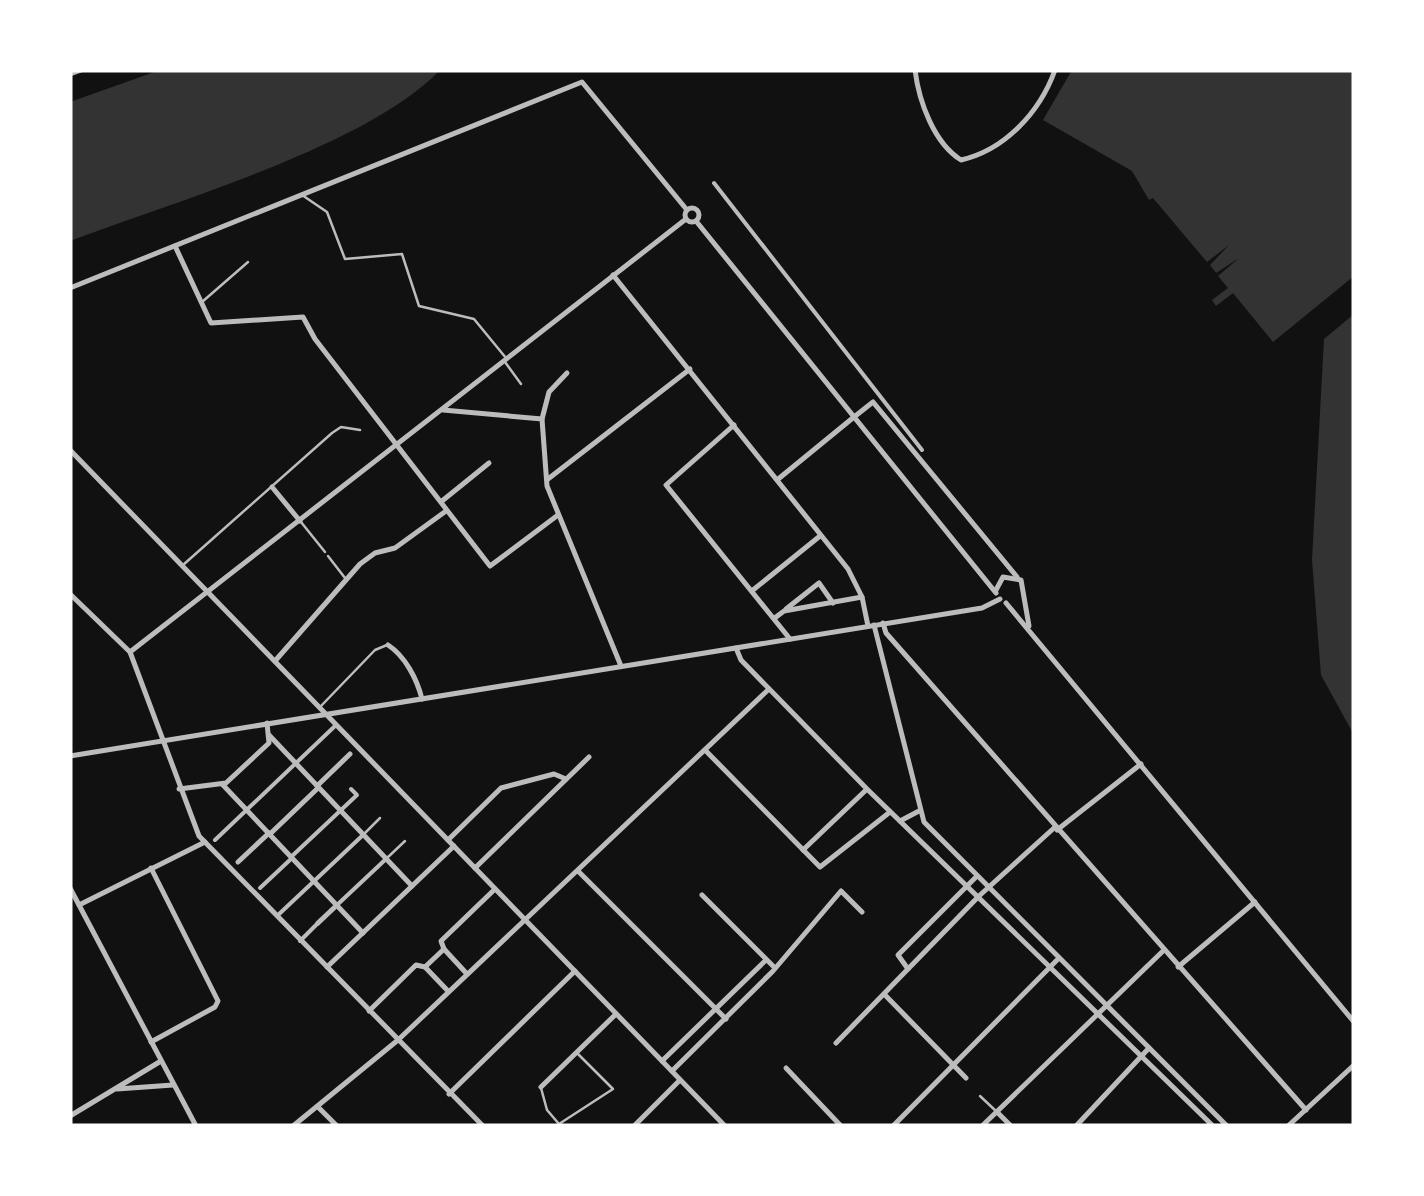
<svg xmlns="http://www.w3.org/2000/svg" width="1424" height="1196" viewBox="0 0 1424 1196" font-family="'Archivo Narrow',sans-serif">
  <rect width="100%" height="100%" fill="#111"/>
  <g fill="#333">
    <path d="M 160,70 L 440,70 C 368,146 172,202 70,241 L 70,102 Z"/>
    <polygon points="1072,70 1354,70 1354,276 1273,342 1233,293 1216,306 1212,300 1228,288 1218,276 1239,258 1216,273 1210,265 1229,245 1207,262 1153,198 1149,200 1132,171 1043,120"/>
    <polygon points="1354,314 1354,735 1321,675 1312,560 1324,339"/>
  </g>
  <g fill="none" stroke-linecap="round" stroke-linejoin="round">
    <g stroke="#bcbcbc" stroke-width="2.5">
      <polyline points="302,195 327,212 345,259 402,254 419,306 474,319 506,358"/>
      <polyline points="202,302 248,262"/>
      <polyline points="505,362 521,384"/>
      <polyline points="301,522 325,552"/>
      <polyline points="328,556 345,578"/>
      <polyline points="183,565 332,433 341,427 360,430"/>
      <polyline points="321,706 375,650 387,645"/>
      <polyline points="364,834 380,818"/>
      <polyline points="387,858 405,841"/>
      <polyline points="541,1088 547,1110 559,1124 613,1089 577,1053"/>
      <polyline points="980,1096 997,1112"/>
    </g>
    <g stroke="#bcbcbc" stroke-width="4">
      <polyline points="714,183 922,450"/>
      <polyline points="215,840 335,726"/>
      <polyline points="291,857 357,795 351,789"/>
      <polyline points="260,888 292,858"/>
      <polyline points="337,905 386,859"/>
      <polyline points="277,916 363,835"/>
      <polyline points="300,941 318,923"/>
    </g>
    <g stroke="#bcbcbc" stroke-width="5">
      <path d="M 915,70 C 919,102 934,143 961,160 C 1005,150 1040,112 1055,70"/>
      <polyline points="175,246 211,323 303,317 315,339 490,566 558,515"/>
      <polyline points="613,275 848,569 862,597 868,626"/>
      <polyline points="443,410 542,419 547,486 621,666"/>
      <polyline points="542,419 549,392 567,373"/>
      <polyline points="734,425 666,485 790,639"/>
      <polyline points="548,479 690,369"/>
      <polyline points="777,480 854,417"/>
      <polyline points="272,487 300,521"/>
      <polyline points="442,501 489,463"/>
      <polyline points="753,590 820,536"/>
      <polyline points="70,594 130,652 199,836 483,1126"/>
      <polyline points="786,609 819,583 833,603"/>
      <polyline points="776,617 784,611 862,597"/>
      <polyline points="883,623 886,633 1306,1110"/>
      <polyline points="874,625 924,822 1227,1126"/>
      <path d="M 388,645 C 405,656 417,679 422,699"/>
      <polyline points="736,648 741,660 867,789 1213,1126"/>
      <polyline points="130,652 686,219"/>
      <polyline points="275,661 360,564 375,553 395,548 446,511"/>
      <polyline points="269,735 412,886"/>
      <polyline points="705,750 820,867 890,812"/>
      <polyline points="222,784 363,933"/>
      <polyline points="317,786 350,754"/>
      <polyline points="179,789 226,783 269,743 267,723"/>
      <polyline points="900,821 919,811"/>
      <polyline points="1057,830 1141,764"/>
      <polyline points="270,834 318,788"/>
      <polyline points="448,840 501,788 554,774 566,779"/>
      <polyline points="803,850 866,790"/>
      <polyline points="238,862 269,833"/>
      <polyline points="151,868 218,1001 215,1007 151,1042"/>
      <polyline points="475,868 589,757"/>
      <polyline points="578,871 726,1019"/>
      <polyline points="70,888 196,1126"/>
      <polyline points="702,895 773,966"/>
      <polyline points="79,905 205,842"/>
      <polyline points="318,923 337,905"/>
      <polyline points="444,949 467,974"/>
      <polyline points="327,967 454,846"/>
      <polyline points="425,967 447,990"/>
      <polyline points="1178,967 1255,902"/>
      <polyline points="908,969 898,955 976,877"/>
      <polyline points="884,994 966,1078"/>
      <polyline points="369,1011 416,965 425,967 444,949 441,941 495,889"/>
      <polyline points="836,1043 979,896 1054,828"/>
      <polyline points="662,1061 766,960"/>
      <polyline points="786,1068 841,1126"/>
      <polyline points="672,1071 773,971 841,891 862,912"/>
      <polyline points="541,1087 616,1014"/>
      <polyline points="117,1089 173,1085"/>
      <polyline points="449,1094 575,971"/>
      <polyline points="318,1107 337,1126"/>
      <polyline points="997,1112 1011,1126"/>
      <polyline points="70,1116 161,1061"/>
      <polyline points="293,1126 398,1040 769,689"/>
      <polyline points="634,1126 680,1080"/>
      <polyline points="893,1126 1059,958"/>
      <polyline points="982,1126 1163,951"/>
      <polyline points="1076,1126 1149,1048"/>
    </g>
    <g stroke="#bcbcbc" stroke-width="5">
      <polyline points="70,74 81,70"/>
      <circle cx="692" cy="215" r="7"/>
      <polyline points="696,221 996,593"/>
      <polyline points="70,288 582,82 687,210"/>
      <polyline points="854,417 873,402 1017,577"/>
      <polyline points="70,450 725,1126"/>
      <polyline points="996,590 1003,577 1021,580 1029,626"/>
      <polyline points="1006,603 1354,1022"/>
      <polyline points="70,756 982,608 1000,599"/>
      <polyline points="1288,1126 1354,1065"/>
    </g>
  </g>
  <rect width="1424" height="1196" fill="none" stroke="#ffffff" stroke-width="145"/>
</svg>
